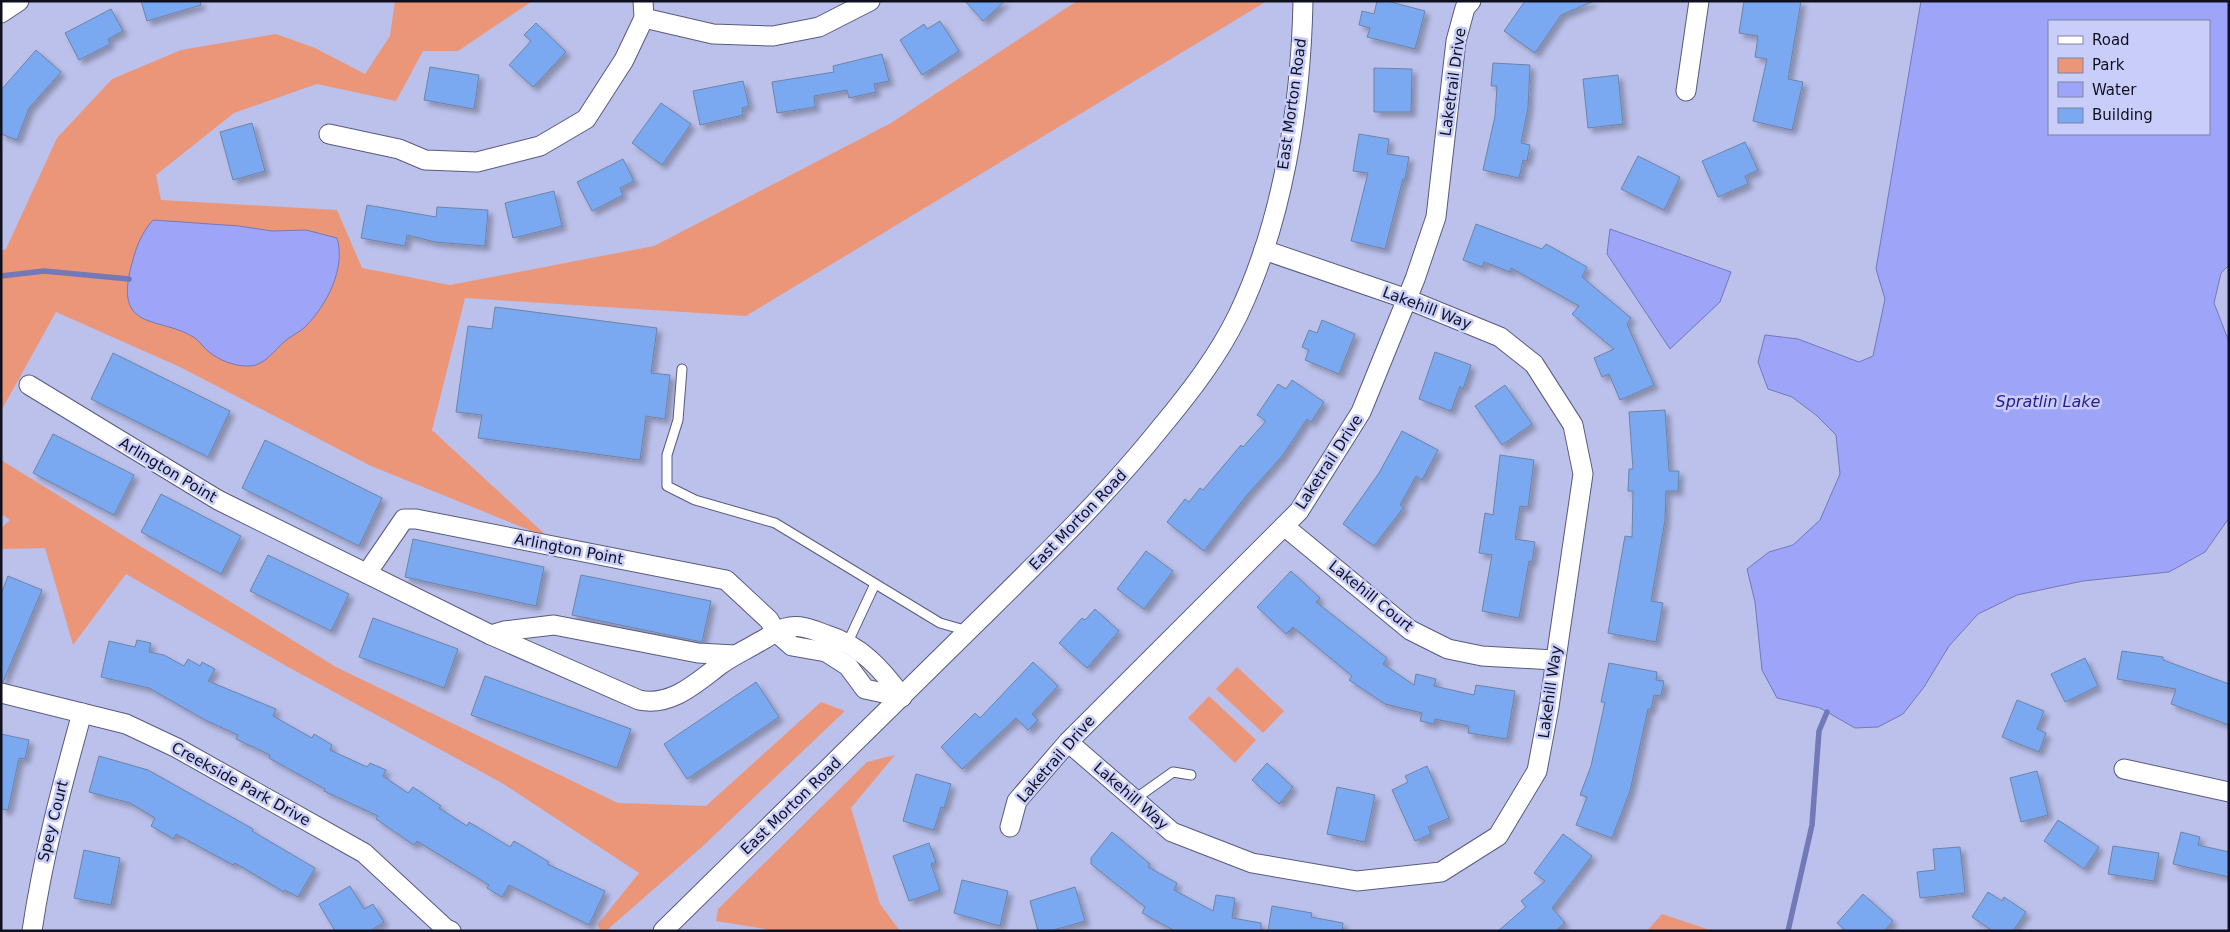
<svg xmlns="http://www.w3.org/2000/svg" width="2230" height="932" viewBox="0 0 2230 932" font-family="'DejaVu Sans',sans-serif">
  <defs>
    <filter id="shadow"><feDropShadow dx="4.5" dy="4.5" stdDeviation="2.5" flood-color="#0004"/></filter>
  </defs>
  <rect width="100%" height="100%" fill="#bcc1ec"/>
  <g fill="#eb9679">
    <polygon points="395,1 531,2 458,51 423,51 396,101 317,84 234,113 156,175 161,200 337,210 362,268 450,285 654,246 891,123 1077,1 1267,1 746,316 465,298 432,430 549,538 371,466 180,367 56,312 1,411 1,251 6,249 57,138 112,79 181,50 276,34 315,48 365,74 390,36"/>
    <polygon points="1,460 336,667 618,803 706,806 821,702 845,711 703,846 606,931 600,931 598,924 639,873 502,783 288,667 126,574 73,645 45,548 1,549 1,528 10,520 1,514"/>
    <polygon points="1237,667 1284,711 1263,733 1216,689"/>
    <polygon points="1209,696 1256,740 1235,763 1188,718"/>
    <polygon points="895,755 851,808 880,904 900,931 778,931 716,921 718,909 867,762"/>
    <polygon points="1662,914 1713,931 1647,931"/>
  </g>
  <g fill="#9ea5f8" stroke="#7378b7" fill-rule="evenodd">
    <path d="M 1921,1 L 2229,1 L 2229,265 L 2221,273 L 2214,303 L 2229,342 L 2229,518 L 2205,552 L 2169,572 L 2083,581 L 2017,595 L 1978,614 L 1949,646 L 1924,687 L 1903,714 L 1878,727 L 1855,728 L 1820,708 L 1777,698 L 1762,670 L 1755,602 L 1747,569 L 1769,552 L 1793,545 L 1820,520 L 1840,474 L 1836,435 L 1816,415 L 1792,397 L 1768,389 L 1758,362 L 1765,335 L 1798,339 L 1859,362 L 1873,356 L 1885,299 L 1876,269 ZM 2049,21 L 2209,21 L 2209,134 L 2049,134 Z"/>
    <path d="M 153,220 L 239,226 L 272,231 L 306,230 L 337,238 C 346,268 327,305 305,327 C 299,333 290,336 284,342 C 273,352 263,367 247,366 C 234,366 219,360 209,352 C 204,348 200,342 195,338 C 161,316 116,332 130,271 C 135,251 139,236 153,220 Z"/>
    <polygon points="1610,229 1731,272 1720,302 1670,349 1607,254"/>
  </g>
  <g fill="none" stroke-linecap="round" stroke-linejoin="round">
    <g stroke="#7378b7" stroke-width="5.5">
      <polyline points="1,276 44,271 129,279"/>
      <polyline points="1788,931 1812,825 1819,731 1827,712"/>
    </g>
  </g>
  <g fill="#7aa9f2" stroke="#6d84a7" filter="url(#shadow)">
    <polygon points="141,1 200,1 201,5 147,21"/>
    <polygon points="965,1 1005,1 983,21"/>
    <polygon points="1377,1 1387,1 1425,11 1415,49 1367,37 1370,28 1359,25 1362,11 1374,14"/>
    <polygon points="1525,1 1594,1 1561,15 1535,53 1504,31"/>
    <polygon points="1744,1 1801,1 1788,79 1803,82 1792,130 1753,121 1767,59 1755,57 1758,36 1739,33"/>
    <polygon points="111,9 123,31 108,39 110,44 79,60 65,33"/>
    <polygon points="940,21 959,51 922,75 900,40 924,24 927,29"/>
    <polygon points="536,23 566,52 533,87 509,65 531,41 524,35"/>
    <polygon points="36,50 61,72 29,108 17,140 1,134 1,90"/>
    <polygon points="882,54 889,81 874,84 876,92 849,98 847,90 814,96 815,107 777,113 772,82 834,72 833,66"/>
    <polygon points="1493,63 1530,65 1528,108 1521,143 1530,145 1527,161 1523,160 1519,178 1483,170 1495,116 1497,86 1491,86"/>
    <polygon points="430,67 479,75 474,109 424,100"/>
    <polygon points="1374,68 1412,69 1411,112 1374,112"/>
    <polygon points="1618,75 1623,124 1588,128 1583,79"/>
    <polygon points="743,81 749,106 742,108 743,115 700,125 693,91"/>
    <polygon points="661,103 691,124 662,165 632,143"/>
    <polygon points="252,123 265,171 233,180 220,132"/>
    <polygon points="1359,134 1389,139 1387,154 1409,157 1405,179 1403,179 1385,249 1351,241 1368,173 1353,171"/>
    <polygon points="1745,142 1758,170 1745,176 1748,184 1718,197 1702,161"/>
    <polygon points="1638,156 1680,177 1664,210 1621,189"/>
    <polygon points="623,159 634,181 620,188 623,195 592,211 577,182"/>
    <polygon points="554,191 562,226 513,238 505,203"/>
    <polygon points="367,205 436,217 437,207 488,210 485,246 435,242 407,235 405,246 361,238"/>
    <polygon points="1476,224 1542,249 1546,244 1587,267 1582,277 1631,318 1627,324 1654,385 1620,400 1609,374 1602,377 1594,358 1614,349 1572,314 1579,306 1511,268 1510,272 1484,262 1482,267 1463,260"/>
    <polygon points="495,307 657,328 651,373 670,375 665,419 646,416 640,460 478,438 482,415 456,412 468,326 492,329"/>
    <polygon points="1322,320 1355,334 1339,374 1305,360 1309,350 1302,347 1309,330 1317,333"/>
    <polygon points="1435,352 1471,365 1463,389 1460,386 1451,411 1419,399"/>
    <polygon points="113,353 230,411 208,457 91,399"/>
    <polygon points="1292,380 1324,402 1311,422 1307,419 1283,455 1247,495 1204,551 1167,522 1185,499 1189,502 1200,488 1203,490 1241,445 1243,447 1266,421 1257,415 1278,384 1286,389"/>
    <polygon points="1505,385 1532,424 1502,445 1475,406"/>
    <polygon points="1665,410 1669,471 1679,471 1678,491 1666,491 1665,520 1651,601 1663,603 1656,642 1608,633 1625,536 1632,537 1633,491 1628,491 1629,469 1633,469 1629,412"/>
    <polygon points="1402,431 1438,450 1422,480 1416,476 1400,505 1404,507 1374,546 1343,524 1379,473"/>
    <polygon points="53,434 134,475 114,515 33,473"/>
    <polygon points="265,440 382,498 359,546 242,488"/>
    <polygon points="1500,455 1534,460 1528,507 1520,506 1515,539 1535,542 1532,562 1529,561 1519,618 1482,611 1492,555 1479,553 1485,513 1493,515"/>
    <polygon points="161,494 241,536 221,574 141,532"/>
    <polygon points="413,539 544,567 536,606 405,577"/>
    <polygon points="1146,551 1173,571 1144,609 1117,589"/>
    <polygon points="268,555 349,594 331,631 250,591"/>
    <polygon points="1291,571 1320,598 1316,602 1387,658 1383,664 1414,685 1416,674 1436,679 1434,686 1474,695 1476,685 1515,691 1507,739 1468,733 1469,726 1435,719 1434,724 1420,721 1422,713 1385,704 1349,680 1352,676 1293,627 1286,634 1257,607"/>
    <polygon points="581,575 711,601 702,642 572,615"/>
    <polygon points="8,576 42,590 3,682 1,682 1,594"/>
    <polygon points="1095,609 1119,631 1087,668 1059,643 1082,618 1085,620"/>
    <polygon points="373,618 458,649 444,688 359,657"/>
    <polygon points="137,640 151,643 149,652 164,655 184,666 188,659 200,666 202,662 215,669 208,681 276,709 273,716 312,738 314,734 332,745 330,750 367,767 370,763 386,770 383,776 408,793 413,787 441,806 439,808 467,826 469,822 510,847 514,841 549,862 547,864 605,891 589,925 509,885 502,897 487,888 489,885 417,841 414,845 376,819 378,816 324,791 325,789 269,758 270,755 236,739 238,735 205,720 149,688 101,677 109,641 135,647"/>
    <polygon points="2122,651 2163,657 2163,660 2229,684 2229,725 2171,704 2176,689 2117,679"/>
    <polygon points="2085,658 2098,686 2065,702 2051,674"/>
    <polygon points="1033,662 1058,686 1032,714 1038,720 1028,730 1016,718 962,769 941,747 975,713 980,718"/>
    <polygon points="1609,663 1657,672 1656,680 1664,681 1661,696 1654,695 1651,709 1648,709 1630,791 1612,838 1576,825 1587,797 1580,795 1591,766 1605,702 1601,702"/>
    <polygon points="485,676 631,729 617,768 471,715"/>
    <polygon points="756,682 779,717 687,779 664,744"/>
    <polygon points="2017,700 2044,711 2037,729 2046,733 2039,752 2002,737"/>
    <polygon points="1,734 29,740 25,759 19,758 8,810 1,809"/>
    <polygon points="99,756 148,770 253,829 252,831 315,868 298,897 285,890 284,892 235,863 233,865 176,834 174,839 151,826 155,818 130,803 89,792"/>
    <polygon points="1267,763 1293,787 1279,804 1252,780"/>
    <polygon points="1427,766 1449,818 1428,827 1431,834 1415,841 1392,790 1408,782 1405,776"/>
    <polygon points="2037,771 2048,815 2021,822 2010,778"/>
    <polygon points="916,774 951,784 944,808 941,807 934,830 903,821"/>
    <polygon points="1337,787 1375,795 1365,842 1327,834"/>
    <polygon points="2058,820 2099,847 2084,869 2044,841"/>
    <polygon points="1112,832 1150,864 1148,867 1177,883 1174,890 1213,911 1216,895 1235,898 1232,918 1261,923 1261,931 1175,931 1142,913 1145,907 1091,864 1091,858"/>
    <polygon points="2181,832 2200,837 2198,845 2229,852 2229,877 2173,864"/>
    <polygon points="1563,834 1592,856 1552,908 1565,923 1555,931 1498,931 1526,907 1521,901 1545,881 1534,873"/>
    <polygon points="929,843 936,862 931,864 940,890 909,901 893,856"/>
    <polygon points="2113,846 2159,853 2154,881 2108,874"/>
    <polygon points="1960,847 1965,893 1920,898 1917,872 1935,870 1933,849"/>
    <polygon points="84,850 120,858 111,905 74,898"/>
    <polygon points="962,880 1008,891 1000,926 954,913"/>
    <polygon points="350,886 364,909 373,904 384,922 370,931 335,931 319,904"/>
    <polygon points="1075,887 1085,921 1050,931 1038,931 1030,901"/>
    <polygon points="1988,892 2002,901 2004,897 2026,912 2013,931 1993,931 1972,917"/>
    <polygon points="1863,894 1893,921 1884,931 1846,931 1837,923"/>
    <polygon points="1272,906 1312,913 1311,917 1343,923 1342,931 1268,931"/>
  </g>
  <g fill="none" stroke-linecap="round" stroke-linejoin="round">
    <defs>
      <g id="service">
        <polyline points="682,369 678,420 667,455 667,486 695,500 775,523 940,623 968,631"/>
        <polyline points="847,644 875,584"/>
        <polyline points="1135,799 1173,772 1191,775"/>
      </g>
      <g id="minor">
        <polyline points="1,13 19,1"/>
        <polyline points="644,18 713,34 773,36 819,27 870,1"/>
        <polyline points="1686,91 1699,1"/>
        <polyline points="329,134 399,149 425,160 477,162 540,146 586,119 624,60 644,18 643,1"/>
        <path d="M 29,385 L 218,500 L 491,635 L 639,700 C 671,707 696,683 720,665 C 732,656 746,650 759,642 C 769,637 779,628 790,627 C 803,625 815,631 827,635 C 860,645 882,669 902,697"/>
        <polyline points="1284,526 1410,630 1448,649 1482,656 1554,660"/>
        <polyline points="367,573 404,519 416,519 726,580 769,620 776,632 792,646 826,652 848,666 865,689 902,697"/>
        <polyline points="491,635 504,631 554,625 698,653 735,655"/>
        <polyline points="1,693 126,724 177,748 364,853 446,929 451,931"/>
        <polyline points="1068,742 1172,832 1252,863 1357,881 1441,872 1498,836 1537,771 1549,707 1583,474 1573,425 1534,364 1500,337 1407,299 1264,250"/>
        <polyline points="2124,769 2229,792"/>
        <polyline points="1010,827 1017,801 1068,742 1299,511 1361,412 1415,279 1436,217 1456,41 1465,8 1471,1"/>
        <path d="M 32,931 C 43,856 62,785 82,713"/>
        <path d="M 663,931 C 768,828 873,725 977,622 C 1041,559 1106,496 1162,426 C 1191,391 1218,356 1238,315 C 1283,221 1301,105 1303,1"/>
      </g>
    </defs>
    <use href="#service" stroke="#575b80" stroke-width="11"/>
    <use href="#minor" stroke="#575b80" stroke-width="21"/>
    <use href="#service" stroke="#fff" stroke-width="9"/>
    <use href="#minor" stroke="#fff" stroke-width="19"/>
  </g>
  <g text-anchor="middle" stroke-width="5" stroke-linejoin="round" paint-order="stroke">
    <g font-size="15" fill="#0f101f" stroke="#c8cef9">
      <text transform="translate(1453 82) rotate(-82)" y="5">Laketrail Drive</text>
      <text transform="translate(1292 104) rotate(-82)" y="5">East Morton Road</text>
      <text transform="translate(1427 308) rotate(21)" y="5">Lakehill Way</text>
      <text transform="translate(1329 462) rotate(-57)" y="5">Laketrail Drive</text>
      <text transform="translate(168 470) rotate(31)" y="5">Arlington Point</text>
      <text transform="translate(1078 520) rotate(-46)" y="5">East Morton Road</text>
      <text transform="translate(569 549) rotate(11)" y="5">Arlington Point</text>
      <text transform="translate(1371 596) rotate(39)" y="5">Lakehill Court</text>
      <text transform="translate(1550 692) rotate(-82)" y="5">Lakehill Way</text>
      <text transform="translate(1056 759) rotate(-49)" y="5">Laketrail Drive</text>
      <text transform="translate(241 784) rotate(29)" y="5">Creekside Park Drive</text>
      <text transform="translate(1131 796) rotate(41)" y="5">Lakehill Way</text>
      <text transform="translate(791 806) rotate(-44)" y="5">East Morton Road</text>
      <text transform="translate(53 821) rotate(-76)" y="5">Spey Court</text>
    </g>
    <g font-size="16" font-style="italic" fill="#2e188f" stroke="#c8cef9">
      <text x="2048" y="407">Spratlin Lake</text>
    </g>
  </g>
  <rect width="2230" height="932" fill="none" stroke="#0f101f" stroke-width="5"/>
  <rect x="2048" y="20" width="162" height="115" fill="#c8cef9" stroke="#7e82a2"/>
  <rect x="2058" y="36" width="25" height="8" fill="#ffffff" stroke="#7e82a2"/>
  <text x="2092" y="45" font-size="15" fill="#0f101f">Road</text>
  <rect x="2058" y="58" width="25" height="15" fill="#eb9679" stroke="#7e82a2"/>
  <text x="2092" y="70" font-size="15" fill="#0f101f">Park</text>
  <rect x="2058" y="82" width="25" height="15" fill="#9ea5f8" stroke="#7e82a2"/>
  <text x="2092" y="95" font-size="15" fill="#0f101f">Water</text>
  <rect x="2058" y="108" width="25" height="15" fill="#7aa9f2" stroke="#7e82a2"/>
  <text x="2092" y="120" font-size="15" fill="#0f101f">Building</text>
</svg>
